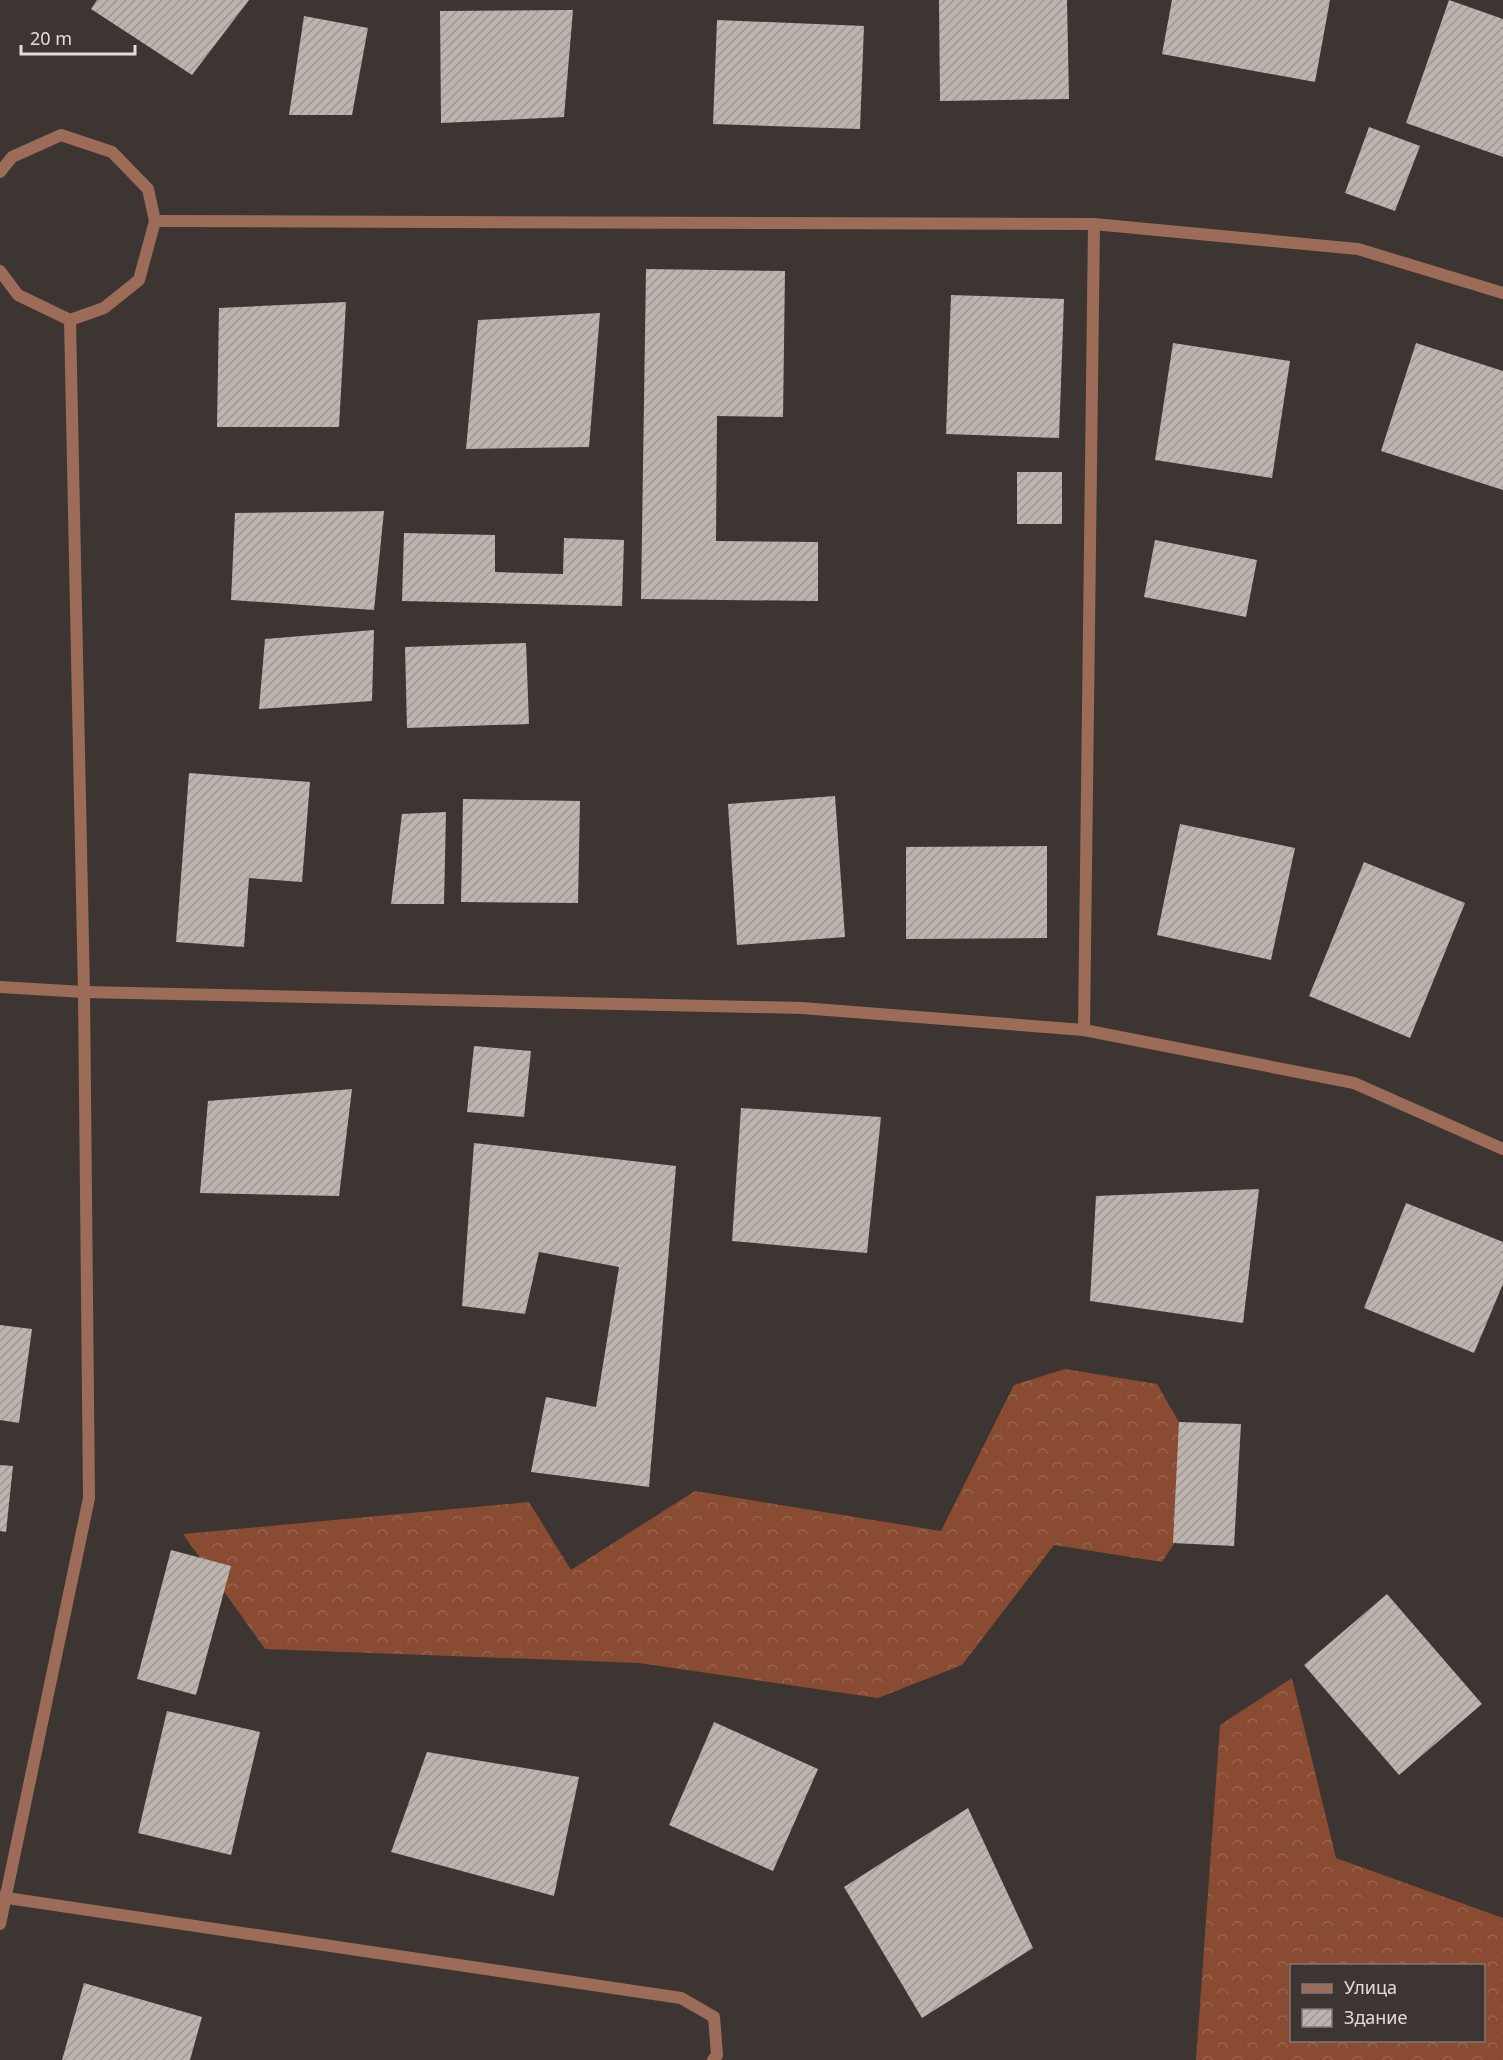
<svg xmlns="http://www.w3.org/2000/svg" width="1503" height="2060" viewBox="0 0 1503 2060" font-family="'Noto Sans',sans-serif">
  <defs>
    <pattern id="forest-crowns" width="20" height="18" patternUnits="userSpaceOnUse" patternTransform="scale(1.5)"><rect width="20" height="18" fill="#894b31"/><path d="M2 6a3 3 0 1 1 6 0M12 15a3 3 0 1 1 6 0" fill="none" stroke="#99644e"/></pattern>
    <pattern id="building-hatch" width="6" height="6" patternUnits="userSpaceOnUse" patternTransform="scale(1.5)"><rect width="6" height="6" fill="#bdb3af"/><path d="M-1 1l2-2M0 6l6-6M5 7l2-2" fill="none" stroke="#9f9794"/></pattern>
  </defs>
  <rect width="100%" height="100%" fill="#3d3532"/>
  <g fill="url(#forest-crowns)" fill-rule="evenodd">
    <polygon points="1065,1369 1157,1384 1214,1483 1162,1562 1054,1545 962,1665 878,1698 639,1663 265,1649 183,1534 529,1502 571,1570 695,1491 941,1531 1014,1385"/>
    <path d="M 1292,1678 L 1336,1858 L 1503,1918 L 1503,2060 L 1196,2060 L 1220,1725 ZM 1292,1966 L 1484,1966 L 1484,2040 L 1292,2040 Z"/>
  </g>
  <g fill="url(#building-hatch)">
    <polygon points="97,0 249,0 192,75 91,9"/>
    <polygon points="939,0 1067,0 1069,99 940,101"/>
    <polygon points="1172,0 1330,0 1315,82 1162,54"/>
    <polygon points="1449,0 1503,19 1503,157 1406,123"/>
    <polygon points="573,10 564,117 441,123 440,11"/>
    <polygon points="304,16 368,28 352,115 289,115"/>
    <polygon points="717,20 864,26 860,129 713,124"/>
    <polygon points="1369,127 1420,146 1395,211 1345,193"/>
    <polygon points="646,269 785,271 783,417 717,416 716,541 818,542 818,601 641,599"/>
    <polygon points="951,295 1064,299 1059,438 946,434"/>
    <polygon points="346,302 339,427 217,427 219,308"/>
    <polygon points="600,313 589,447 466,449 478,320"/>
    <polygon points="1173,343 1290,361 1272,478 1155,460"/>
    <polygon points="1416,343 1503,371 1503,490 1381,451"/>
    <rect x="1017" y="472" width="45" height="52"/>
    <polygon points="384,511 374,610 231,600 235,513"/>
    <polygon points="404,533 495,535 495,572 563,574 564,538 624,540 622,606 402,601"/>
    <polygon points="1155,540 1257,560 1246,617 1144,597"/>
    <polygon points="374,630 372,701 259,709 265,639"/>
    <polygon points="526,643 529,724 407,728 405,647"/>
    <polygon points="189,773 310,782 302,882 249,878 244,947 176,942"/>
    <polygon points="835,796 845,937 737,945 728,804"/>
    <polygon points="463,799 580,801 578,903 461,902"/>
    <polygon points="446,812 444,904 391,904 402,814"/>
    <polygon points="1180,824 1295,848 1271,960 1157,935"/>
    <polygon points="1047,846 1047,938 906,939 906,847"/>
    <polygon points="1364,862 1465,903 1410,1038 1309,996"/>
    <polygon points="474,1046 531,1051 524,1117 467,1112"/>
    <polygon points="352,1089 339,1196 200,1193 208,1101"/>
    <polygon points="741,1108 881,1117 867,1253 732,1241"/>
    <polygon points="474,1143 676,1166 649,1487 531,1472 546,1397 596,1407 619,1267 539,1252 525,1314 462,1306"/>
    <polygon points="1259,1189 1243,1323 1090,1301 1096,1196"/>
    <polygon points="1406,1203 1503,1242 1503,1284 1474,1353 1364,1308"/>
    <polygon points="0,1325 32,1329 19,1423 0,1420"/>
    <polygon points="1179,1422 1241,1424 1234,1546 1173,1543"/>
    <polygon points="0,1465 13,1466 6,1532 0,1531"/>
    <polygon points="171,1550 231,1566 196,1695 137,1679"/>
    <polygon points="1387,1594 1482,1704 1399,1775 1304,1665"/>
    <polygon points="167,1711 260,1732 231,1855 138,1833"/>
    <polygon points="714,1722 818,1769 773,1871 669,1825"/>
    <polygon points="427,1752 579,1777 554,1896 391,1852"/>
    <polygon points="968,1808 1033,1948 922,2018 844,1887"/>
    <polygon points="84,1983 202,2017 190,2060 62,2060"/>
  </g>
  <g fill="none" stroke-linecap="round" stroke-linejoin="round">
    <polyline stroke="#9c6c58" stroke-width="12" points="0,987 84,992"/>
    <g stroke="#9c6c58" stroke-width="12">
      <polyline points="0,172 12,157 61,135 112,152 148,189 155,221 139,280 104,308 70,320 18,295 0,271"/>
      <polyline points="155,221 1094,224 1358,249 1503,293"/>
      <polyline points="84,992 802,1008 1084,1030 1354,1083 1503,1149"/>
      <polyline points="1084,1030 1094,224"/>
      <polyline points="0,1897 681,1998 714,2017 717,2055 713,2060"/>
      <polyline points="0,1924 89,1498 84,992 70,320"/>
    </g>
  </g>
  <rect x="1290" y="1964" width="195" height="78" fill="#3d3532" stroke="#7f7876" stroke-width="1.5"/>
  <rect x="1302" y="1984" width="30" height="9" fill="#9c6c58" stroke="#7f7876" stroke-width="1.5"/>
  <text x="1344" y="1994" font-size="18" fill="#e2dddb">Улица</text>
  <rect x="1302" y="2009" width="30" height="18" fill="url(#building-hatch)" stroke="#7f7876" stroke-width="1.5"/>
  <text x="1344" y="2024" font-size="18" fill="#e2dddb">Здание</text>
  <path d="M21 45v9h114v-9" fill="none" stroke="#e2dddb" stroke-width="3"/>
  <text x="30" y="45" font-size="18" fill="#e2dddb" stroke="#3d3532" stroke-width="4.5" paint-order="stroke">20 m</text>
</svg>
